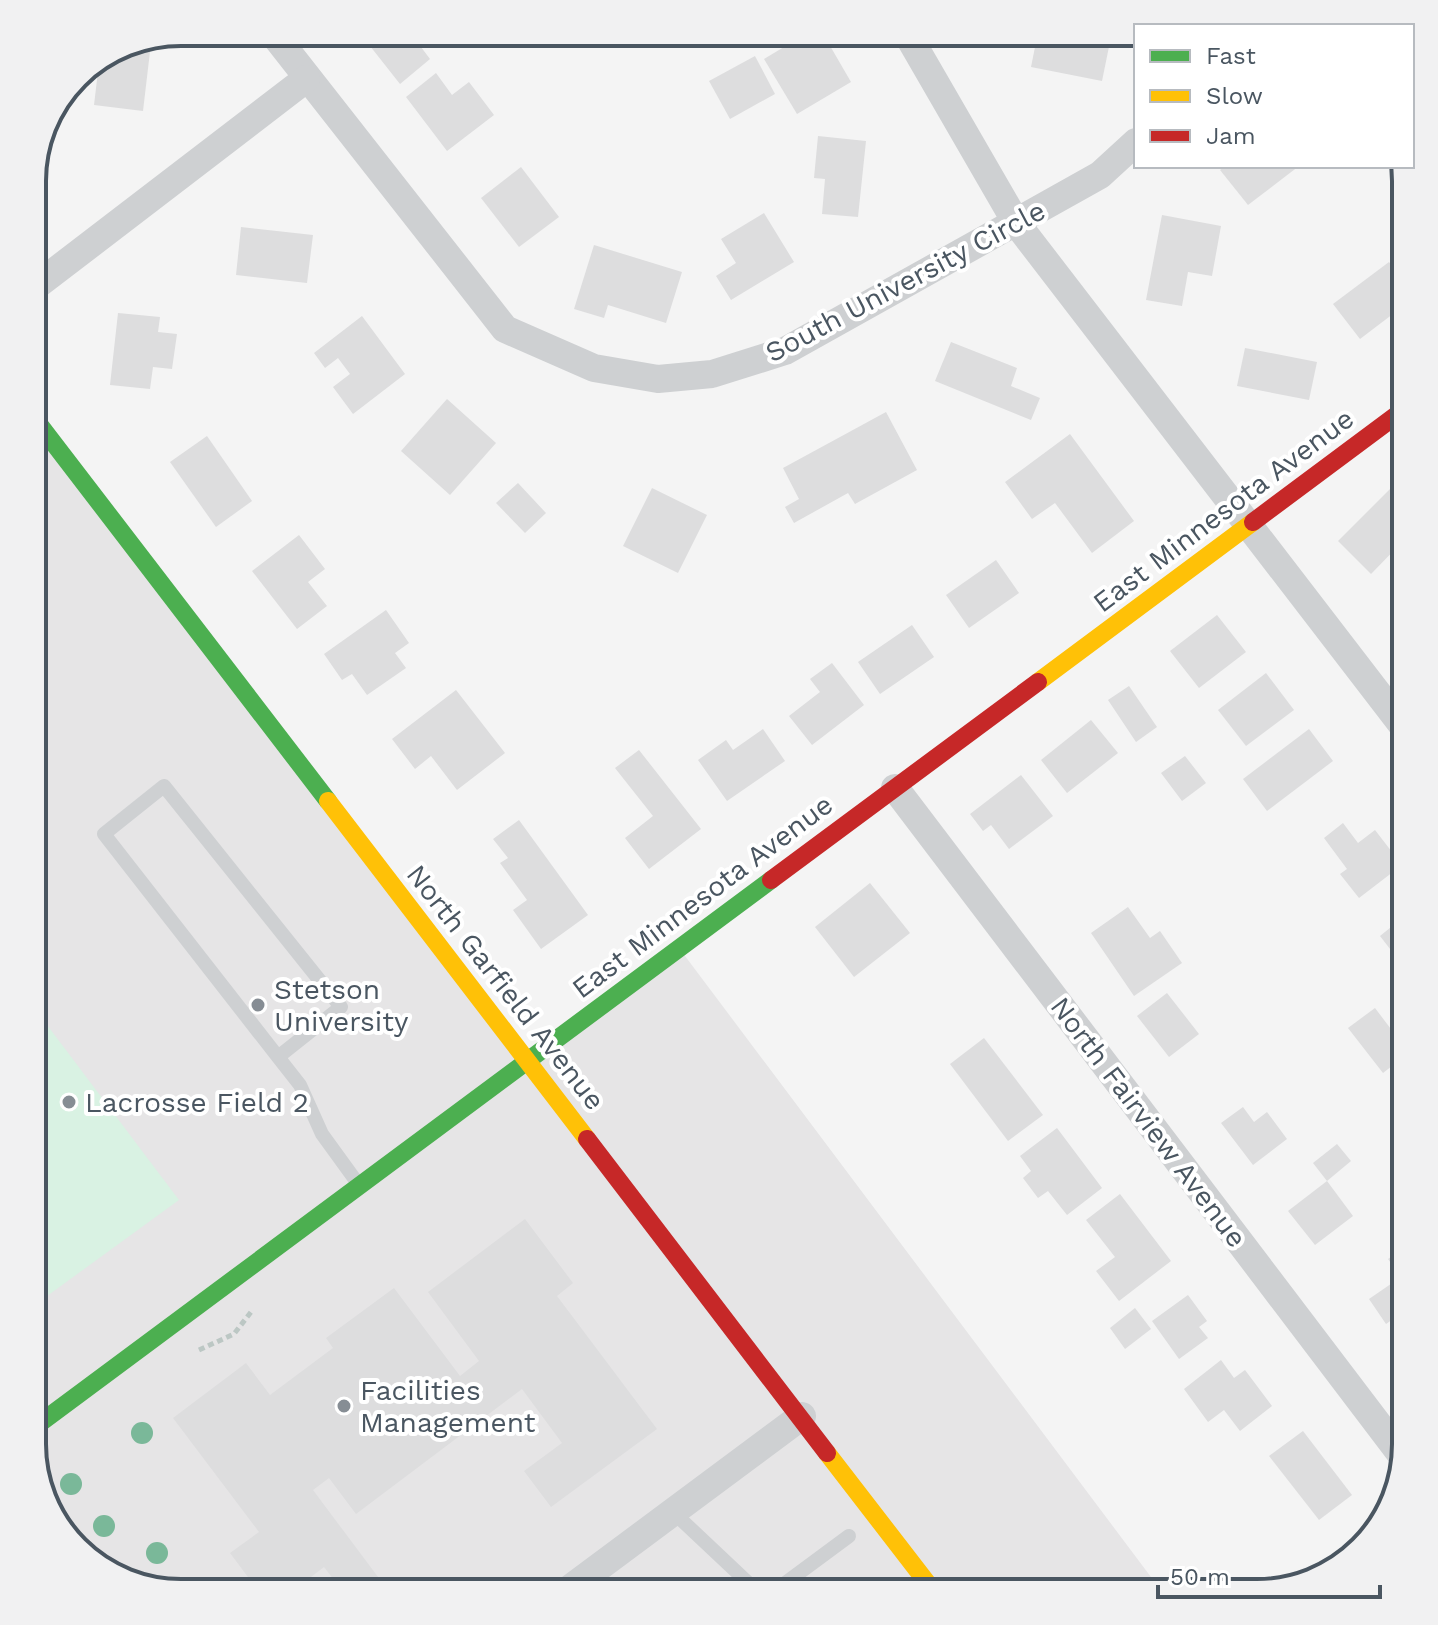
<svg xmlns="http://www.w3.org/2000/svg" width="1438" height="1625" viewBox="0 0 1438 1625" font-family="'Work Sans',sans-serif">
  <rect width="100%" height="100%" fill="#f4f4f4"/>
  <polygon fill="#e6e5e6" points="32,415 527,1061 679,948 1163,1593 180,1593 114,1577 62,1534 32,1445"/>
  <polygon fill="#d9f2e3" points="32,1005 179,1200 32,1307"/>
  <g fill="#ddddde">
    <polygon points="359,32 440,32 421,47 430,59 400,84"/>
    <polygon points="809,32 822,32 851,82 797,114 764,59"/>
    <polygon points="1038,32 1112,32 1102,81 1031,67"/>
    <polygon points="151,43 143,111 94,105 99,63 116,65 117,56"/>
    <polygon points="755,56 775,94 730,119 709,81"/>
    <polygon points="436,73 452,95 469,82 494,115 447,151 406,97"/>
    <polygon points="818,136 866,141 858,217 822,214 825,179 814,178"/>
    <polygon points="1226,166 1299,166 1248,205 1220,170"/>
    <polygon points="521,167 559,217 519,247 481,198"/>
    <polygon points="764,213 794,262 731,300 716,276 736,263 721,239"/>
    <polygon points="1162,215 1221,226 1212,276 1188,272 1182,306 1146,300"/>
    <polygon points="241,227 313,235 307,283 236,275"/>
    <polygon points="594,245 682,272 666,323 608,305 604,318 574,309"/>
    <polygon points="1389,262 1406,285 1406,304 1360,339 1333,304"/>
    <polygon points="118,313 160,317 158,332 177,334 172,369 153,367 150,389 110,385"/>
    <polygon points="362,316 405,374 353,414 333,387 350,374 338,358 325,368 314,353"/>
    <polygon points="951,342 1017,368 1011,386 1040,398 1031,420 935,381"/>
    <polygon points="1245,348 1317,362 1309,400 1237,386"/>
    <polygon points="447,399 496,443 450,495 401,451"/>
    <polygon points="886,412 917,470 855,504 848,493 794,523 785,507 799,499 783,468"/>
    <polygon points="1070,434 1134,521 1092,553 1055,503 1032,519 1005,482"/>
    <polygon points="207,436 252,501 216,527 170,462"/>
    <polygon points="1402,477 1406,481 1406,538 1371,574 1338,541"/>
    <polygon points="518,483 546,513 525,533 496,503"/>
    <polygon points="652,488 707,515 678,573 623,546"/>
    <polygon points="299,535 325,569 308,582 327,606 297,629 252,571"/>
    <polygon points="996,560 1019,593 969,628 946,595"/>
    <polygon points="386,610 409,643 395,653 406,668 367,695 352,674 342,680 324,654"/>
    <polygon points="1217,615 1246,652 1199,688 1170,651"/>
    <polygon points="912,625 934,657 880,694 858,662"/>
    <polygon points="832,663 864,705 812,745 789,716 820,692 810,679"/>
    <polygon points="1266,673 1294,710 1246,746 1218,710"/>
    <polygon points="1129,686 1157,727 1136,742 1108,700"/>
    <polygon points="456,690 505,753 457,790 431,756 415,769 392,739"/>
    <polygon points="1091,720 1118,753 1067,793 1041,760"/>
    <polygon points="763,729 785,761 727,801 698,760 726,740 733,750"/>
    <polygon points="1309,729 1333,761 1267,811 1243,779"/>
    <polygon points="639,750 701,829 649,869 625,838 653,816 615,768"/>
    <polygon points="1185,756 1206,783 1182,801 1161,773"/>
    <polygon points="1021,775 1053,816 1009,849 991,825 983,831 970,814"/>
    <polygon points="519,820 588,915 541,949 513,910 527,900 500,863 508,858 493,839"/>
    <polygon points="1343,823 1358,843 1375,830 1402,865 1359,898 1340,874 1347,869 1324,838"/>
    <polygon points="870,883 910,933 854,977 815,927"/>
    <polygon points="1128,907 1150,938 1160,931 1182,963 1134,996 1091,933"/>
    <polygon points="1406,915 1406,966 1404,967 1380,936"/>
    <polygon points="1167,993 1199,1034 1169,1057 1137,1016"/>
    <polygon points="1375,1008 1406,1049 1406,1055 1383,1073 1348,1028"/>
    <polygon points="984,1038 1043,1115 1008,1141 950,1064"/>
    <polygon points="1406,1066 1406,1099 1390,1079"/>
    <polygon points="1243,1107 1254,1122 1267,1112 1287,1139 1253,1165 1221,1123"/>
    <polygon points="1057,1128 1102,1188 1067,1215 1048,1191 1038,1198 1023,1178 1031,1171 1020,1156"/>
    <polygon points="1337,1144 1351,1161 1327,1181 1313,1163"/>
    <polygon points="1327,1181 1353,1216 1315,1245 1288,1211"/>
    <polygon points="1120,1194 1171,1261 1119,1301 1096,1271 1115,1257 1086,1220"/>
    <polygon points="525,1219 573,1283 557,1296 657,1429 551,1507 524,1471 562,1443 522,1389 356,1514 329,1478 313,1490 390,1593 344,1593 324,1567 290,1593 260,1593 230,1553 259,1532 173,1418 246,1363 270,1395 333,1348 326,1338 394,1288 460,1376 479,1361 428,1292"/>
    <polygon points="1406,1246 1406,1310 1386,1324 1369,1299 1401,1277 1388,1259"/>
    <polygon points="1188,1295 1207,1321 1199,1327 1208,1338 1179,1359 1152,1321"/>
    <polygon points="1135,1308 1151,1329 1125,1349 1110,1328"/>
    <polygon points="1221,1360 1234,1378 1245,1370 1272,1406 1240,1431 1224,1410 1208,1422 1184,1389"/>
    <polygon points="1303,1431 1352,1495 1319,1520 1269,1456"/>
  </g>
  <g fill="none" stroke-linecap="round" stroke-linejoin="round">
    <polyline stroke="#bcc7c4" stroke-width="5" stroke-dasharray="6 4" stroke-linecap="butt" points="199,1350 234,1334 251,1312"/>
    <g stroke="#ced0d2" stroke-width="14">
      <polyline points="278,1057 341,1007 164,786 104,834 278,1057 300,1085 322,1134 359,1185"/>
      <polyline points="673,1512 759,1593"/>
      <polyline points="772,1593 849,1536"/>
    </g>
    <g stroke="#ced0d2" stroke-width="28">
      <polyline points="272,32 505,329 594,368 658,379 712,374 785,351 1100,175 1136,142"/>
      <polyline points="906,32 1017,224 1406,730"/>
      <polyline points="32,289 306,79"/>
      <polyline points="895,788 1403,1457"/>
      <polyline points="564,1593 802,1416"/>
    </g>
    <g stroke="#4caf50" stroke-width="18">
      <polyline points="32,415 328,801"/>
      <polyline points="32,1429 771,880"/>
    </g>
    <g stroke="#ffc107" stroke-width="18">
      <polyline points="1038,682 1253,522"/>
      <polyline points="328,801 587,1139"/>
      <polyline points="827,1453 935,1593"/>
    </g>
    <g stroke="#c62828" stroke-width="18">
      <polyline points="1253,522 1406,408"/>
      <polyline points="771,880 1038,682"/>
      <polyline points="587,1139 827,1453"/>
    </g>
  </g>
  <g fill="#7ab899">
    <circle cx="142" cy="1433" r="11"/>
    <circle cx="71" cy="1484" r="11"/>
    <circle cx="104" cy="1526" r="11"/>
    <circle cx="157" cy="1553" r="11"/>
  </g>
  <g fill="#868d94" stroke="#fff" stroke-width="3">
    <circle cx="258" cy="1005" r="8"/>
    <circle cx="69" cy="1102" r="8"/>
    <circle cx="344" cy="1406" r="8"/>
  </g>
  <g text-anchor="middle" stroke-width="8" stroke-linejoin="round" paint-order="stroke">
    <g font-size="28" fill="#4a5661" stroke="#fff">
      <text transform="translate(905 281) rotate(-28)" y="10">South University Circle</text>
      <text transform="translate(1223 510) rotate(-37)" y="10">East Minnesota Avenue</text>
      <text transform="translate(702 896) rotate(-37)" y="10">East Minnesota Avenue</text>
      <text transform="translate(506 987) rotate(52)" y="10">North Garfield Avenue</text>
      <text transform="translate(1149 1122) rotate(53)" y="10">North Fairview Avenue</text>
    </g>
    <g font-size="28" fill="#4a5661" stroke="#fff" text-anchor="start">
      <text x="274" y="999">Stetson<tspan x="274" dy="32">University</tspan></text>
      <text x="85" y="1112">Lacrosse Field 2</text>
      <text x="360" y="1400">Facilities<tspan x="360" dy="32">Management</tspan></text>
    </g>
  </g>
  <path d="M0 0H1438V1625H0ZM181 46H1257A135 135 0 0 1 1392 181V1444A135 135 0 0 1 1257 1579H181A135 135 0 0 1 46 1444V181A135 135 0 0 1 181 46Z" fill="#f1f1f2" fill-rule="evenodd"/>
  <path fill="none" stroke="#4a5661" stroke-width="4" d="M181 46H1257A135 135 0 0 1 1392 181V1444A135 135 0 0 1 1257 1579H181A135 135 0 0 1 46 1444V181A135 135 0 0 1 181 46Z"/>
  <rect x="1134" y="24" width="280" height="144" fill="#ffffff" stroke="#b7bbc0" stroke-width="2"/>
  <rect x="1150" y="50" width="40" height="12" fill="#4caf50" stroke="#b7bbc0" stroke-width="2"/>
  <text x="1206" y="64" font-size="24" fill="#4a5661">Fast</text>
  <rect x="1150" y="90" width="40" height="12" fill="#ffc107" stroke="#b7bbc0" stroke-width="2"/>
  <text x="1206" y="104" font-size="24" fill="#4a5661">Slow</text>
  <rect x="1150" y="130" width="40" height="12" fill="#c62828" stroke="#b7bbc0" stroke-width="2"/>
  <text x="1206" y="144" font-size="24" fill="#4a5661">Jam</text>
  <path d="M1158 1585v12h222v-12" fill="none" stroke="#4a5661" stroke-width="4"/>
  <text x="1170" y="1585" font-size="24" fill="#4a5661" stroke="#ffffff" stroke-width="6" paint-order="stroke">50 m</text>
</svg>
